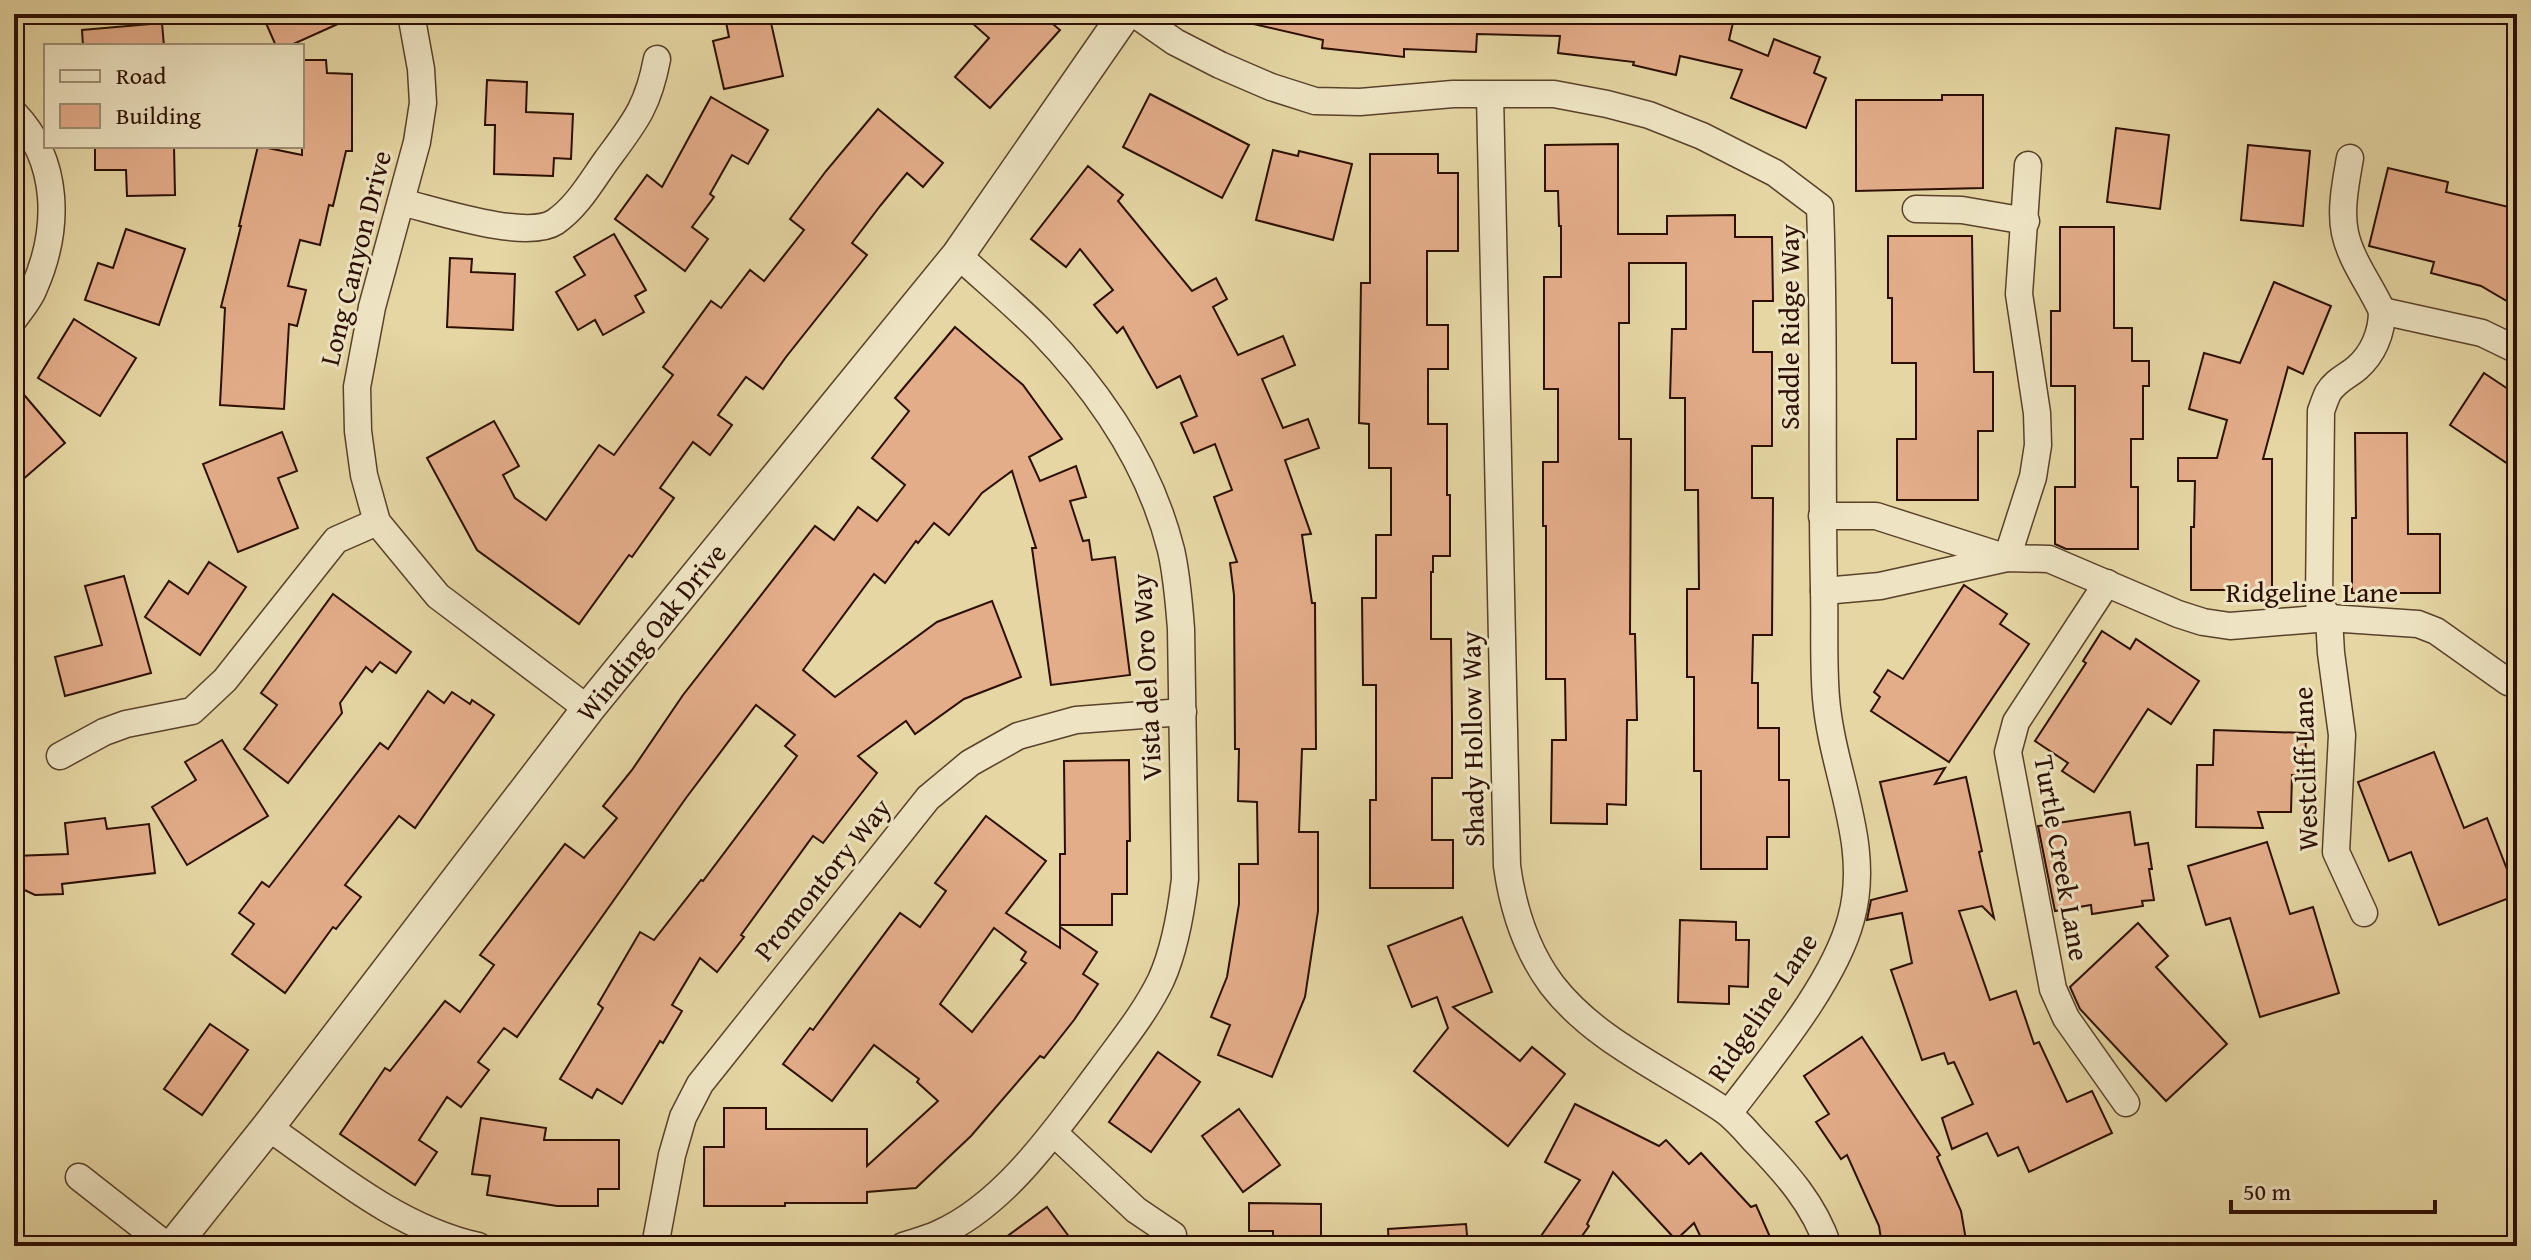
<svg xmlns="http://www.w3.org/2000/svg" width="2531" height="1260" viewBox="0 0 2531 1260" font-family="'Gentium Book Plus',serif">
  <rect width="100%" height="100%" fill="#e5d6a3"/>
  <filter id="stains"><feTurbulence type="fractalNoise" baseFrequency=".0025" numOctaves="4"/><feColorMatrix values="0 0 0 0 .2 0 0 0 0 .09 0 0 0 0 .02 0 0 0 .5 -.17"/></filter>
  <radialGradient id="worn" r=".72"><stop offset=".6" stop-color="#630" stop-opacity="0"/><stop offset="1" stop-color="#630" stop-opacity=".3"/></radialGradient>
  <g fill="#e4ad8a" stroke="#2c0f01" stroke-width="2" fill-rule="evenodd">
    <polygon points="262,14 360,14 289,46 276,46"/>
    <polygon points="740,14 769,14 783,76 724,89 713,41 729,37 725,17"/>
    <polygon points="962,14 1041,14 1060,30 990,108 955,77 989,38"/>
    <polygon points="1250,14 1735,14 1729,40 1768,56 1774,39 1820,57 1814,73 1826,78 1806,128 1731,98 1742,70 1680,56 1676,75 1633,65 1634,62 1558,53 1560,36 1477,34 1476,52 1404,49 1404,57 1322,48 1323,40 1249,23"/>
    <polygon points="162,23 164,46 83,46 82,30"/>
    <polygon points="302,60 326,60 327,73 352,74 352,151 346,151 333,206 329,205 320,245 300,240 288,286 306,290 297,326 289,324 284,409 220,405 225,308 221,307 241,226 239,226 258,146 302,155"/>
    <polygon points="487,80 527,82 526,112 573,114 571,159 554,158 553,176 494,174 495,125 485,125"/>
    <polygon points="1150,94 1249,145 1222,198 1123,147"/>
    <polygon points="1942,95 1983,95 1983,188 1856,191 1856,100 1942,100"/>
    <polygon points="711,97 768,130 748,164 732,155 710,194 714,197 692,227 708,239 685,271 615,219 647,175 662,187"/>
    <polygon points="878,109 943,163 923,187 907,173 880,206 852,243 867,255 786,357 763,389 746,377 718,415 732,425 710,455 693,442 660,488 674,498 632,557 629,555 579,624 477,550 427,458 494,421 519,466 503,475 515,498 546,520 599,445 614,455 673,375 663,367 711,301 721,308 750,270 764,281 804,230 790,219 826,171"/>
    <polygon points="2116,128 2169,135 2160,209 2107,202"/>
    <polygon points="1618,144 1618,234 1667,234 1667,216 1735,215 1735,237 1772,237 1773,301 1753,301 1753,352 1772,352 1772,446 1752,446 1752,498 1773,498 1772,635 1753,635 1752,683 1758,683 1758,728 1779,728 1779,780 1789,780 1789,837 1767,837 1767,869 1701,869 1701,771 1694,771 1694,677 1687,677 1687,589 1699,589 1698,490 1685,490 1685,398 1670,398 1672,329 1686,329 1686,263 1629,263 1629,323 1619,323 1619,439 1631,439 1630,634 1635,634 1637,720 1627,720 1626,805 1607,804 1607,824 1551,823 1552,740 1566,740 1565,679 1546,679 1546,526 1543,526 1543,462 1558,462 1558,389 1544,389 1544,277 1561,277 1561,226 1559,226 1558,191 1545,191 1545,145"/>
    <polygon points="2248,145 2310,151 2303,226 2241,220"/>
    <polygon points="95,146 174,146 175,195 127,196 126,170 95,170"/>
    <polygon points="1273,150 1298,156 1299,151 1352,164 1333,240 1256,220"/>
    <polygon points="1370,154 1438,154 1438,173 1458,173 1458,251 1427,251 1427,325 1448,325 1448,369 1428,369 1428,424 1447,424 1447,495 1450,495 1450,556 1433,556 1433,572 1431,572 1431,639 1451,639 1452,719 1452,778 1432,778 1432,840 1453,840 1453,888 1370,888 1370,800 1376,800 1376,685 1363,685 1362,598 1376,598 1376,535 1391,535 1391,468 1369,468 1369,424 1359,423 1361,283 1370,283"/>
    <polygon points="1088,166 1123,195 1118,201 1192,291 1216,278 1227,299 1213,307 1238,355 1283,336 1295,365 1262,379 1283,428 1308,419 1319,448 1285,460 1311,534 1302,535 1312,603 1315,603 1316,749 1302,749 1299,832 1318,832 1318,911 1305,997 1272,1077 1218,1055 1230,1025 1211,1017 1227,977 1239,904 1239,864 1258,864 1257,802 1238,801 1239,749 1235,749 1234,595 1230,563 1237,562 1214,497 1232,490 1215,444 1194,453 1181,423 1197,416 1180,376 1157,388 1123,327 1117,333 1094,305 1113,290 1080,249 1066,267 1031,239"/>
    <polygon points="2388,168 2448,182 2446,192 2517,209 2517,307 2481,286 2431,273 2434,262 2369,246"/>
    <polygon points="2060,227 2114,227 2114,328 2132,328 2132,361 2149,361 2149,386 2143,386 2143,439 2131,439 2131,487 2138,487 2138,549 2066,549 2055,544 2055,487 2075,487 2075,386 2051,386 2051,311 2060,311"/>
    <polygon points="126,229 185,249 159,325 85,300 98,263 113,268"/>
    <polygon points="614,234 646,290 635,296 644,312 603,335 595,320 578,330 556,292 585,275 574,257"/>
    <polygon points="1888,236 1972,236 1974,372 1993,372 1993,431 1978,431 1978,500 1897,500 1897,439 1916,439 1916,363 1892,363 1892,298 1888,298"/>
    <polygon points="450,258 472,259 471,272 515,274 513,330 447,327"/>
    <polygon points="2274,282 2331,306 2303,374 2288,367 2263,459 2272,459 2272,590 2191,590 2191,527 2194,527 2195,481 2178,481 2178,458 2217,458 2227,420 2189,409 2204,353 2240,363"/>
    <polygon points="74,319 136,358 100,416 38,378"/>
    <polygon points="955,327 1023,385 1062,439 1029,457 1040,481 1076,466 1086,497 1070,501 1083,541 1089,540 1092,560 1115,557 1130,675 1051,685 1032,548 1036,548 1012,471 982,493 949,535 934,523 918,543 916,541 885,583 874,574 803,670 835,697 937,622 992,601 1021,677 964,699 915,734 906,721 858,756 877,773 823,843 813,836 741,935 744,937 717,972 700,958 672,1005 682,1011 663,1043 660,1041 622,1104 597,1089 592,1098 560,1079 603,1008 598,1004 640,932 654,940 701,880 703,881 797,756 785,746 795,735 756,705 686,798 517,1037 504,1028 478,1062 489,1070 461,1107 447,1097 419,1140 437,1152 415,1185 340,1134 385,1068 390,1071 445,1001 460,1012 494,965 480,955 565,844 584,858 617,818 603,806 632,770 683,695 815,526 834,540 858,507 877,521 905,485 872,458 909,411 895,398"/>
    <polygon points="2484,373 2517,395 2517,470 2450,425"/>
    <polygon points="14,383 65,443 14,487"/>
    <polygon points="282,432 297,471 278,478 298,528 238,552 203,464"/>
    <polygon points="2355,433 2407,433 2408,534 2440,534 2440,593 2352,593 2352,518 2356,518"/>
    <polygon points="209,562 246,587 200,655 145,617 169,581 188,594"/>
    <polygon points="124,576 151,673 65,696 55,657 102,645 85,586"/>
    <polygon points="1964,585 2007,614 2000,624 2029,644 1949,762 1871,711 1880,697 1874,692 1888,670 1903,679"/>
    <polygon points="333,594 411,652 396,673 380,662 372,672 366,667 340,703 342,713 288,783 244,749 277,705 261,693"/>
    <polygon points="2102,631 2130,649 2136,639 2199,681 2171,724 2148,709 2094,792 2062,771 2068,763 2035,741 2086,663 2083,661"/>
    <polygon points="428,691 444,703 452,692 470,704 472,700 494,715 415,828 399,816 345,885 361,897 336,929 333,927 285,993 232,954 254,924 239,913 262,882 269,887 380,743 388,749"/>
    <polygon points="2214,730 2306,733 2305,775 2292,775 2291,812 2258,812 2263,828 2196,827 2197,765 2213,765"/>
    <polygon points="222,740 268,816 187,865 152,807 196,780 185,762"/>
    <polygon points="2434,752 2464,828 2487,818 2517,895 2439,925 2411,852 2389,861 2358,782"/>
    <polygon points="1129,760 1130,841 1127,841 1127,894 1112,894 1112,925 1060,925 1060,854 1065,854 1064,761"/>
    <polygon points="1945,768 1935,784 1966,777 1982,851 1979,852 1994,918 1982,906 1959,911 1990,1000 2016,991 2034,1044 2039,1042 2067,1102 2092,1091 2112,1133 2029,1172 2018,1147 1998,1156 1987,1133 1952,1149 1942,1118 1973,1104 1954,1062 1948,1064 1944,1053 1922,1060 1891,970 1912,963 1902,913 1867,920 1871,900 1907,891 1880,782"/>
    <polygon points="2130,812 2135,845 2148,843 2152,869 2149,869 2154,900 2142,901 2143,906 2092,914 2091,905 2055,911 2038,826"/>
    <path d="M 986,816 L 1046,861 L 1006,913 L 1060,948 L 1060,927 L 1097,952 L 1083,974 L 1098,984 L 1074,1020 L 1044,1058 L 1040,1056 L 971,1136 L 916,1188 L 867,1192 L 867,1203 L 785,1203 L 785,1206 L 704,1206 L 704,1147 L 724,1147 L 724,1108 L 766,1108 L 766,1129 L 867,1129 L 867,1166 L 938,1101 L 917,1082 L 919,1079 L 874,1045 L 832,1101 L 783,1064 L 810,1028 L 813,1030 L 900,913 L 920,927 L 946,891 L 935,883 ZM 994,928 L 1026,952 L 1021,960 L 1026,963 L 972,1032 L 940,1004 Z"/>
    <polygon points="105,818 107,829 149,824 155,873 62,884 63,894 35,895 14,885 14,856 68,854 65,823"/>
    <polygon points="2267,842 2290,914 2313,907 2339,993 2260,1017 2230,918 2206,925 2188,866"/>
    <polygon points="1462,917 1492,992 1453,1007 1520,1061 1532,1047 1565,1074 1508,1146 1414,1071 1448,1028 1437,997 1412,1007 1388,946"/>
    <polygon points="1680,920 1736,922 1736,940 1749,940 1748,987 1729,986 1729,1004 1678,1002"/>
    <polygon points="2138,923 2168,956 2156,967 2227,1044 2166,1101 2080,1009 2070,987"/>
    <polygon points="210,1024 248,1050 202,1115 164,1089"/>
    <polygon points="1862,1037 1940,1155 1937,1157 1961,1211 1967,1246 1882,1246 1879,1226 1847,1155 1841,1159 1816,1122 1829,1114 1804,1076"/>
    <polygon points="1158,1052 1200,1082 1151,1152 1109,1122"/>
    <polygon points="1575,1104 1659,1146 1666,1140 1689,1164 1701,1153 1751,1207 1756,1205 1774,1246 1705,1246 1694,1223 1676,1240 1613,1172 1587,1224 1589,1226 1575,1246 1534,1246 1580,1180 1545,1162"/>
    <polygon points="1239,1109 1280,1165 1243,1192 1202,1136"/>
    <polygon points="481,1118 546,1128 544,1140 619,1140 619,1189 598,1189 598,1206 557,1206 487,1195 490,1176 472,1174"/>
    <polygon points="1249,1203 1321,1204 1321,1246 1273,1246 1273,1231 1249,1231"/>
    <polygon points="1047,1207 1076,1246 994,1246"/>
    <polygon points="1466,1224 1468,1246 1389,1246 1388,1229"/>
  </g>
  <g fill="none" stroke-linecap="round" stroke-linejoin="round">
    <defs>
      <g id="minor">
        <polyline points="411,14 421,69 423,103 417,142 372,307 357,387 358,431 364,475 377,522 438,596 588,709"/>
        <path d="M 1135,14 L 1175,42 L 1220,65 L 1271,87 L 1315,101 L 1360,102 L 1453,94 L 1554,94 L 1607,104 L 1649,115 L 1702,136 L 1775,173 L 1820,207 C 1825,334 1821,462 1824,589 C 1825,625 1823,662 1826,698 C 1832,773 1872,844 1851,919 C 1834,983 1769,1060 1729,1113"/>
        <path d="M 1490,95 L 1507,866 C 1513,909 1526,950 1552,985 C 1596,1042 1667,1071 1725,1111 C 1736,1119 1746,1131 1755,1141 C 1786,1173 1814,1204 1828,1246"/>
        <path d="M 14,113 C 60,161 60,229 34,288 C 30,299 21,309 14,319"/>
        <path d="M 2350,158 C 2346,181 2340,210 2345,233 C 2351,261 2371,286 2382,311 C 2382,333 2373,354 2357,368 C 2346,377 2335,381 2328,393 C 2325,399 2323,406 2321,411 L 2319,603 L 2329,618 L 2331,653 L 2342,735 L 2336,852 L 2364,913"/>
        <path d="M 401,202 C 435,210 526,241 555,222 C 577,207 591,182 606,161 C 634,123 648,107 657,59"/>
        <polyline points="1916,209 1962,210 2026,221"/>
        <polyline points="2382,311 2482,333 2517,350"/>
        <polyline points="1822,516 1876,516 2004,557"/>
        <polyline points="2007,558 2033,477 2038,445 2037,413 2019,294 2028,165"/>
        <polyline points="2107,583 2016,722 2008,752 2053,989 2066,1018 2126,1103"/>
        <polyline points="1824,591 1880,586 2007,558 2049,559 2178,614 2203,622 2230,626 2329,618 2418,624 2436,631 2508,682 2517,684"/>
        <polyline points="60,756 104,732 126,724 192,711 225,680 336,540 377,522"/>
        <path d="M 268,1127 C 334,1173 398,1228 478,1246"/>
        <polyline points="1054,1133 1136,1210 1173,1235"/>
        <polyline points="79,1177 167,1246"/>
        <polyline points="655,1246 672,1155 683,1117 700,1084 928,798 970,763 1018,736 1076,720 1183,712"/>
        <path d="M 903,1246 C 915,1242 927,1239 938,1234 C 1005,1205 1057,1128 1100,1071 C 1121,1042 1145,1013 1161,980 C 1175,949 1181,913 1185,879 L 1181,629 C 1179,603 1177,576 1171,550 C 1150,466 1099,391 1040,330 C 1014,304 985,280 958,255"/>
      </g>
      <polyline id="tertiary" points="173,1246 268,1127 588,709 958,255 1125,14"/>
    </defs>
    <use href="#minor" stroke="#5a412a" stroke-width="29"/>
    <use href="#tertiary" stroke="#5a412a" stroke-width="35"/>
    <use href="#minor" stroke="#eee4c3" stroke-width="26"/>
    <use href="#tertiary" stroke="#eee4c3" stroke-width="32"/>
  </g>
  <g text-anchor="middle" stroke-width="6" stroke-linejoin="round" paint-order="stroke">
    <g font-size="28" fill="#2c0f01" stroke="#eee4c3">
      <text transform="translate(355 258) rotate(-76)" y="10">Long Canyon Drive</text>
      <text transform="translate(1789 327) rotate(-90)" y="10">Saddle Ridge Way</text>
      <text x="2312" y="602">Ridgeline Lane</text>
      <text transform="translate(651 632) rotate(-51)" y="10">Winding Oak Drive</text>
      <text transform="translate(1146 677) rotate(-93)" y="10">Vista del Oro Way</text>
      <text transform="translate(1472 739) rotate(-91)" y="10">Shady Hollow Way</text>
      <text transform="translate(2305 769) rotate(-92)" y="10">Westcliff Lane</text>
      <text transform="translate(2062 858) rotate(80)" y="10">Turtle Creek Lane</text>
      <text transform="translate(822 879) rotate(-51)" y="10">Promontory Way</text>
      <text transform="translate(1762 1007) rotate(-56)" y="10">Ridgeline Lane</text>
    </g>
  </g>
  <rect width="2531" height="1260" fill="none" stroke="#e5d6a3" stroke-width="48"/>
  <rect x="16" y="16" width="2499" height="1228" fill="none" stroke="#2c0f01" stroke-width="4"/>
  <rect x="24" y="24" width="2483" height="1212" fill="none" stroke="#2c0f01" stroke-width="2"/>
  <rect x="44" y="44" width="260" height="104" fill="#eee4c3" stroke="#a08f75" stroke-width="2"/>
  <rect x="60" y="70" width="40" height="12" fill="#eee4c3" stroke="#a08f75" stroke-width="2"/>
  <text x="116" y="84" font-size="24" fill="#2c0f01">Road</text>
  <rect x="60" y="104" width="40" height="24" fill="#e4ad8a" stroke="#a08f75" stroke-width="2"/>
  <text x="116" y="124" font-size="24" fill="#2c0f01">Building</text>
  <path d="M2231 1200v12h204v-12" fill="none" stroke="#2c0f01" stroke-width="4"/>
  <text x="2243" y="1200" font-size="24" fill="#2c0f01" stroke="#eee4c3" stroke-width="6" paint-order="stroke">50 m</text>
  <rect width="100%" height="100%" filter="url(#stains)"/>
  <rect width="100%" height="100%" fill="url(#worn)"/>
</svg>
